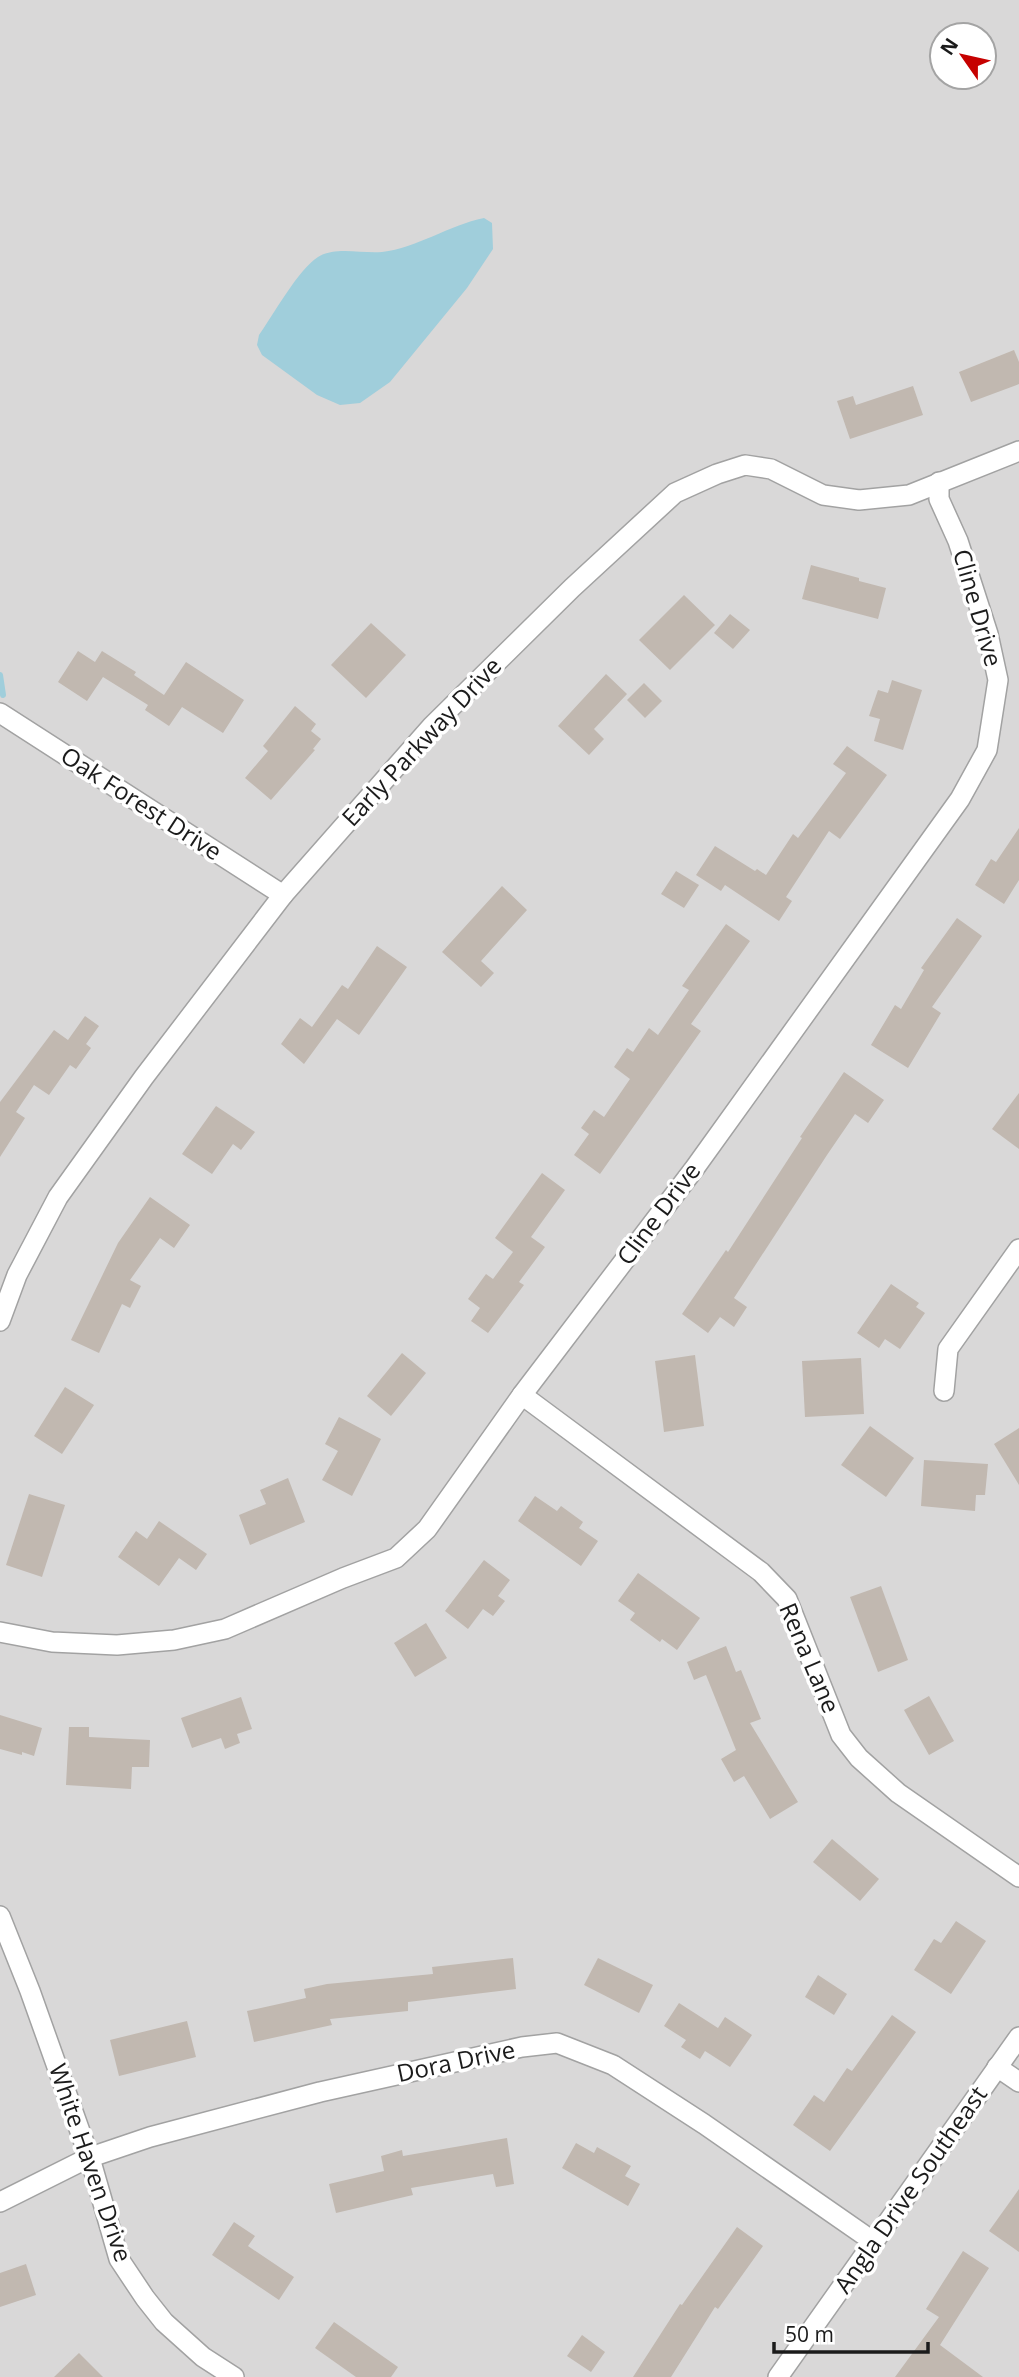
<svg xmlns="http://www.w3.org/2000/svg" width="1019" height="2377" viewBox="0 0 1019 2377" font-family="'Open Sans',sans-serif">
  <rect width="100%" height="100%" fill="#ede9e0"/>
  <path fill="#d9d8d8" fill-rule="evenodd" d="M 0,0 L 1019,0 L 1019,2377 L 0,2377 ZM 942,35 L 984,35 L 984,77 L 942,77 Z"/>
  <path fill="#a0cedb" d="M 484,218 L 492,223 L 493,249 L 467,288 L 390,382 L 360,403 L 340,405 L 317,395 L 262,355 L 257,345 L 259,335 C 273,315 298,270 318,257 C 336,246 362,254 382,252 C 417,248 449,225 484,218 Z"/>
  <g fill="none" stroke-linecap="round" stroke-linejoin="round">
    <polyline stroke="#a0cedb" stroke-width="6" points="0,675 3,695"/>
  </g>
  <g fill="#c1b8b0">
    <polygon points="1014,350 1019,362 1019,384 971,402 959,372"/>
    <polygon points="913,386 923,415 850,439 837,401 853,396 856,405"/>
    <polygon points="811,565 859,578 859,581 886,588 878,619 802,599"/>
    <polygon points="684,595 715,625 670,670 639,640"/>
    <polygon points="730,614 750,630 733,649 714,633"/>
    <polygon points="371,623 406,655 366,698 331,665"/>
    <polygon points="78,651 95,662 102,651 136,672 134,675 164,695 186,662 244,700 223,733 182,707 169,726 145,710 148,705 103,677 87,701 58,682"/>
    <polygon points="606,674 627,694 594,729 604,739 589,755 558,726"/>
    <polygon points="892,680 922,690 903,750 874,741 880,719 869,716 878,690 888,693"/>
    <polygon points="644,683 662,701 645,718 627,700"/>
    <polygon points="295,706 316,724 311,731 321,739 313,749 315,750 271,800 245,778 268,751 263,746"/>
    <polygon points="847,746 887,775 840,839 829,831 786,897 792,901 779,921 725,885 721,891 696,875 715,846 755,871 757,869 766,875 793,834 798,838 846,773 833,764"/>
    <polygon points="1019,828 1019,880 1004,904 975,885 991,859 996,862"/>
    <polygon points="676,871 699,885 684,908 661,894"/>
    <polygon points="502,886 527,910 481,961 494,973 481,987 442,952"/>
    <polygon points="957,918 982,936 932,1007 941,1013 908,1068 871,1045 895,1005 901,1009 924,970 921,968"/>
    <polygon points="726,924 750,941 691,1024 701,1031 600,1174 574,1155 589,1134 581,1128 594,1110 604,1117 630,1079 614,1067 627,1048 633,1052 649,1028 658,1035 689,990 682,986"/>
    <polygon points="377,946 407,967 359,1035 337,1019 304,1064 281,1044 300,1018 312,1027 342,985 348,989"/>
    <polygon points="85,1016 99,1026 86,1044 91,1048 76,1069 70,1065 49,1095 34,1085 16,1112 25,1118 0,1157 0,1102 54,1030 68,1040"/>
    <polygon points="844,1072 884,1100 868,1123 855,1114 827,1155 734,1298 747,1307 734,1327 720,1317 708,1333 682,1314 726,1250 728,1252 802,1138 800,1137"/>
    <polygon points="1019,1093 1019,1149 992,1129"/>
    <polygon points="216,1106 255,1132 241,1150 233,1144 212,1174 182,1154"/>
    <polygon points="542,1173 565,1190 531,1237 545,1247 519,1282 524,1285 488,1333 471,1321 480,1308 468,1299 486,1274 493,1279 513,1252 495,1238"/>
    <polygon points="150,1197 190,1225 174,1248 160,1238 130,1280 141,1286 130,1308 122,1304 99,1353 71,1340 118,1243"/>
    <polygon points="891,1284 919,1303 916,1307 925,1313 900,1349 885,1339 879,1348 857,1333"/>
    <polygon points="402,1353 426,1373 391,1416 367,1396"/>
    <polygon points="695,1355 704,1426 664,1432 655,1361"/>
    <polygon points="861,1358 864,1414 805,1417 802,1361"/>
    <polygon points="65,1387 94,1405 62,1454 34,1436"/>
    <polygon points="339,1417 381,1439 352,1496 322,1480 338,1451 325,1444"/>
    <polygon points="870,1426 914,1458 886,1497 841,1465"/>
    <polygon points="1019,1428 1019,1485 994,1444"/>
    <polygon points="924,1460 988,1464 985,1495 976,1495 975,1511 921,1506"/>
    <polygon points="288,1478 305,1522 250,1545 239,1515 266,1504 260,1490"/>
    <polygon points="29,1494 65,1505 42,1577 6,1565"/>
    <polygon points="535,1496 557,1511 561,1506 583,1522 579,1528 598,1541 581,1566 518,1521"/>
    <polygon points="159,1521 207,1554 196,1570 179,1558 159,1586 118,1557 136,1531 147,1539"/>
    <polygon points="484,1560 510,1580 498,1596 505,1601 493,1616 483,1609 468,1629 445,1611"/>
    <polygon points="638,1573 700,1618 677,1650 662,1639 660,1642 630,1620 635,1613 618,1601"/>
    <polygon points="881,1586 908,1660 878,1672 850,1597"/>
    <polygon points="426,1623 447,1658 415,1677 394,1643"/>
    <polygon points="726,1646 736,1672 741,1670 761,1719 750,1723 798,1802 770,1819 744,1776 734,1782 721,1759 736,1750 706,1675 694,1680 687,1662"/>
    <polygon points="929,1696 954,1741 929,1755 904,1710"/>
    <polygon points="241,1697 252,1729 237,1734 240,1743 225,1749 221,1738 192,1748 181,1718"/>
    <polygon points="0,1715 42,1728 34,1756 22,1752 22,1755 0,1749"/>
    <polygon points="69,1727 89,1727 89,1737 150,1740 149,1767 132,1767 131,1789 66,1785"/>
    <polygon points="832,1839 879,1879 860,1901 813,1862"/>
    <polygon points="956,1921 986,1941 951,1994 914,1970 934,1939 941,1943"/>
    <polygon points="513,1958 516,1989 408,2002 408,2011 330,2019 332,2025 254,2042 247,2011 306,1998 304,1989 327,1984 433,1974 432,1967"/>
    <polygon points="598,1958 653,1985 639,2013 584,1985"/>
    <polygon points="818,1975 847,1994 834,2015 805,1997"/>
    <polygon points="679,2003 718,2028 725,2017 752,2035 730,2067 705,2051 700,2059 681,2047 686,2040 664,2026"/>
    <polygon points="892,2015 916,2032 830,2151 793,2125 814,2095 824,2102 847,2068 852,2071"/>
    <polygon points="187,2021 196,2057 119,2076 110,2040"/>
    <polygon points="507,2138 514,2184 496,2187 493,2174 411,2188 413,2195 336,2213 329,2184 384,2171 381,2156 402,2150 403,2156"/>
    <polygon points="576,2143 594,2153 597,2147 631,2166 625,2176 640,2184 628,2206 562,2168"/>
    <polygon points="1019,2189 1019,2252 989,2231"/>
    <polygon points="234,2222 255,2236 248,2246 294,2277 279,2300 212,2255"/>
    <polygon points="737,2227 763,2246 718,2309 715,2307 671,2377 633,2377 680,2304 682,2305"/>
    <polygon points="963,2251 989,2268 940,2345 983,2377 895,2377 939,2317 926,2309"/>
    <polygon points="26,2264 36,2295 0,2307 0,2273"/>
    <polygon points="334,2322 398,2367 391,2377 356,2377 315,2348"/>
    <polygon points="582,2335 605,2352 591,2372 567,2356"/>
    <polygon points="79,2353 103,2377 54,2377"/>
  </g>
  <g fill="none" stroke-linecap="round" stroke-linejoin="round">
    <defs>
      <g id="street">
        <polyline points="0,713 283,895"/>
        <polyline points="0,1321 17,1275 58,1197 144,1077 283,895 432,726 572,588 675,493 717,474 745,465 771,469 823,495 859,500 909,495 1019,451"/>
        <polyline points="944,1391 948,1349 1019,1249"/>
        <polyline points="522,1395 761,1572 787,1599 841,1735 859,1758 898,1793 1019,1877"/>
        <polyline points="0,1632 52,1642 117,1645 174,1640 225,1629 343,1578 396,1558 427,1529 522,1395 694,1169 960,799 987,750 998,680 988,634 958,541 939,499 939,482"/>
        <polyline points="0,1916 30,1991 92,2165 119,2259 145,2298 164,2322 203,2357 234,2377"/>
        <polyline points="997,2067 1019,2082"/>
        <polyline points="0,2202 88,2158 150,2137 320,2092 522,2047 557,2043 613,2065 704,2124 874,2242"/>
        <polyline points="778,2377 1019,2037"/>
      </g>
    </defs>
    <use href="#street" stroke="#a2a2a2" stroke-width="22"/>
    <use href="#street" stroke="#fff" stroke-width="19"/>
  </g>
  <g text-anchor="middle" stroke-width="7" stroke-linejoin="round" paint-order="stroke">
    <g font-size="24" fill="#1b1b1b" stroke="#fff">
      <text transform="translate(977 608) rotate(74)" y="8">Cline Drive</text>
      <text transform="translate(422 742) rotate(-47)" y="8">Early Parkway Drive</text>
      <text transform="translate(141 804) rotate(33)" y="8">Oak Forest Drive</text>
      <text transform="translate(659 1214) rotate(-53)" y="8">Cline Drive</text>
      <text transform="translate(809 1658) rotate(67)" y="8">Rena Lane</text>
      <text transform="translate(456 2062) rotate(-12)" y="8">Dora Drive</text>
      <text transform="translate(90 2163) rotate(71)" y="8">White Haven Drive</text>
      <text transform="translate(911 2190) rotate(-55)" y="8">Angla Drive Southeast</text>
    </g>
  </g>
  <g transform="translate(963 56) rotate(304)"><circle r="33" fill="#ffffff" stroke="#a4a4a4" stroke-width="2"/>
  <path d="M0-5L12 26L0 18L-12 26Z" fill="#c60100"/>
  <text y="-10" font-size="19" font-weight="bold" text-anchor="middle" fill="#1b1b1b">N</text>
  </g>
  <path d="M774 2342v10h154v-10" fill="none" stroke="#1b1b1b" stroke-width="3.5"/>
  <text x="785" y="2342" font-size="21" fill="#1b1b1b" stroke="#ffffff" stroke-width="5" paint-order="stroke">50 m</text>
</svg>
